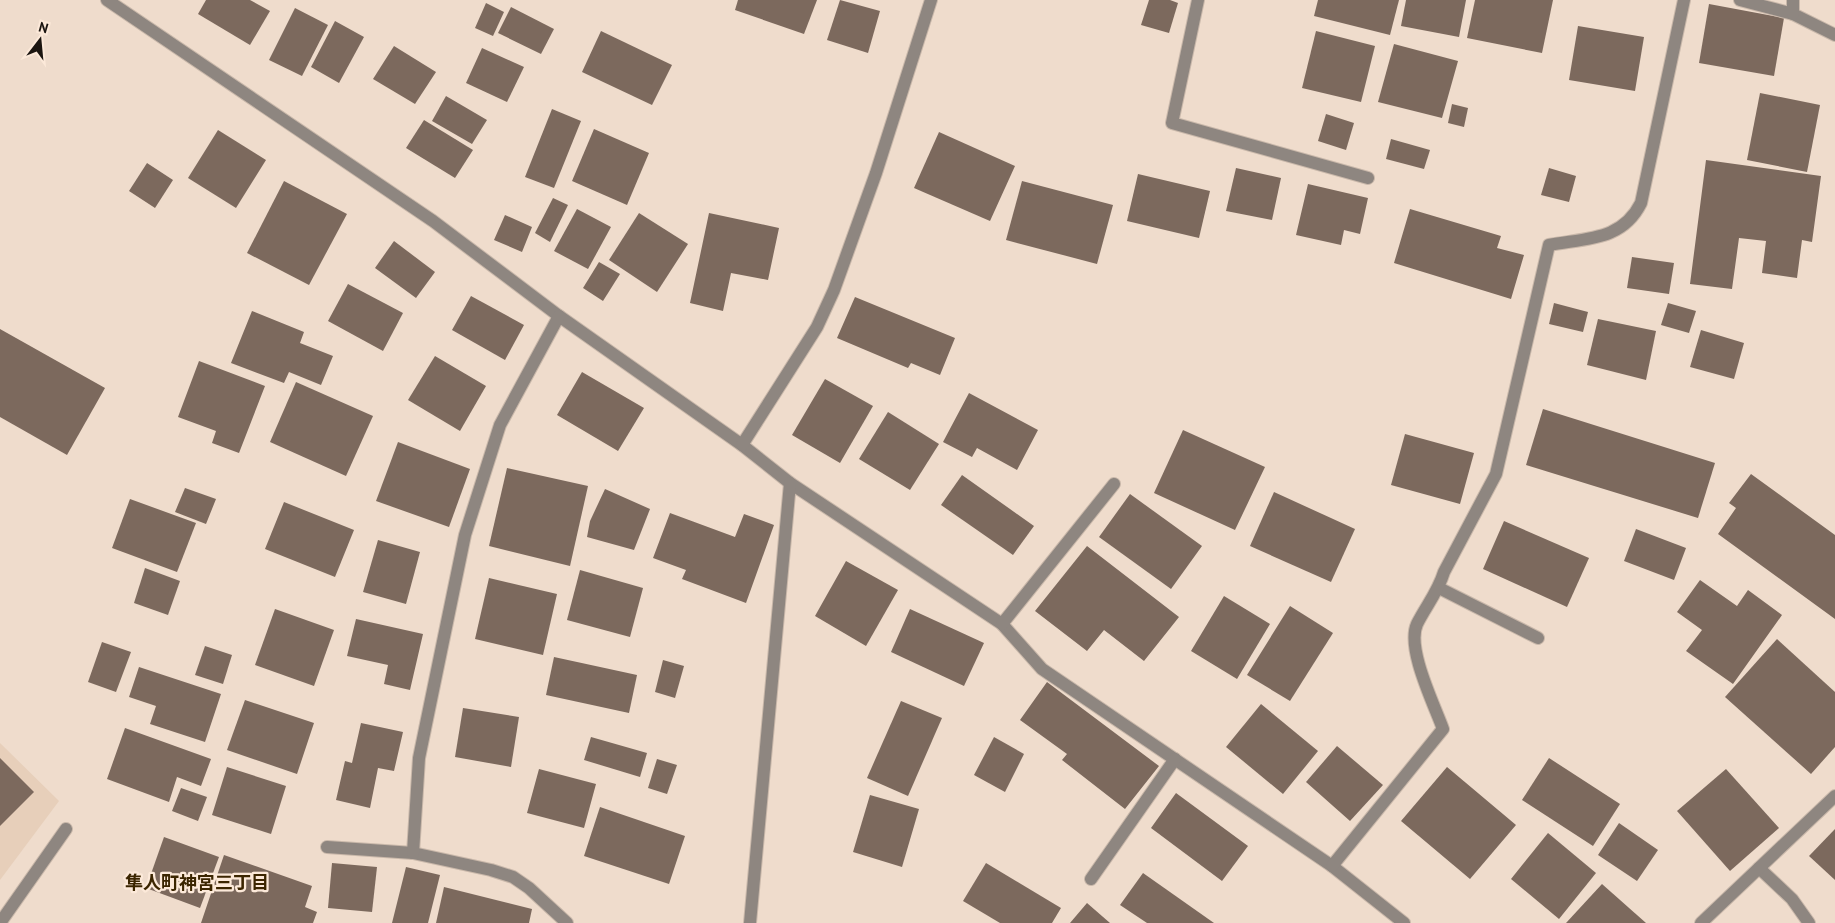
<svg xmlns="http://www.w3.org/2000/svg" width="1835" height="923" viewBox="0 0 1835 923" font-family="'PT Sans','Noto Sans JP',sans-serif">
  <rect width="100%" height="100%" fill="#efdccc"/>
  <polygon fill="#e7cfba" points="0,743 59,801 0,880"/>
  <g fill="#7c695d">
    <polygon points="206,0 250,0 270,11 250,45 198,14"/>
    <polygon points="738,0 817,0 804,34 735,10"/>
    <polygon points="840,0 880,11 868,53 827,40"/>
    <polygon points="1149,0 1170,0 1178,3 1169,33 1141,25"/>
    <polygon points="1318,0 1399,0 1390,35 1314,16"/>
    <polygon points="1406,0 1466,0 1459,37 1401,26"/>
    <polygon points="1475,0 1553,0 1542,53 1467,38"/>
    <polygon points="486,3 504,12 493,36 475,28"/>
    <polygon points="1709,4 1784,18 1774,76 1699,63"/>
    <polygon points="511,7 554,29 541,54 498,33"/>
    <polygon points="295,8 328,25 302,76 269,60"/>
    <polygon points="335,21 364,37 339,83 311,67"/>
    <polygon points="1578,26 1644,37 1635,91 1569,80"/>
    <polygon points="601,31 672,65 652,105 582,72"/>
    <polygon points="1316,31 1375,46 1361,102 1302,88"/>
    <polygon points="1394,44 1458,61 1442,118 1378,102"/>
    <polygon points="394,46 436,72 415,104 373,79"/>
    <polygon points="482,48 524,67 507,102 466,83"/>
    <polygon points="1760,93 1820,105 1807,172 1747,160"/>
    <polygon points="446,96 487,120 472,144 432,121"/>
    <polygon points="1452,104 1468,108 1464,127 1448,123"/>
    <polygon points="552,109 581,121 554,188 525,177"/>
    <polygon points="1326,114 1354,123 1346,150 1318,141"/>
    <polygon points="424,120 473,150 455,178 406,148"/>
    <polygon points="594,129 649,153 627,205 572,181"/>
    <polygon points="218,130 266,160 236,208 188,178"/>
    <polygon points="939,132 1015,166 990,221 914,188"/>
    <polygon points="1391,139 1430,150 1424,169 1386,159"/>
    <polygon points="1706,160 1821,176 1812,242 1802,240 1797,278 1762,273 1766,241 1739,238 1732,289 1690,284"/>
    <polygon points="147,163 173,180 155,208 129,191"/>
    <polygon points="1236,168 1281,178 1272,220 1226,211"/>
    <polygon points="1549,168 1576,176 1569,202 1541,195"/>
    <polygon points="1138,174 1210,191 1199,238 1127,221"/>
    <polygon points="284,181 347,214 309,285 247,253"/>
    <polygon points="1022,181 1113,205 1097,264 1006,240"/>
    <polygon points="1308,184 1368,198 1360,234 1344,230 1341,245 1296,235"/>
    <polygon points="553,198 568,205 550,242 535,233"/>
    <polygon points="577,209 611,227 588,269 554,251"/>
    <polygon points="1410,209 1501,236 1497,248 1524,255 1511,299 1394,263"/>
    <polygon points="639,213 688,244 657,292 609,260"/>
    <polygon points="709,213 779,228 768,280 731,273 723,311 690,303"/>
    <polygon points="505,215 532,227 522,252 494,240"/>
    <polygon points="394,241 435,272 416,298 375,268"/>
    <polygon points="1632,257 1674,263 1669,294 1627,288"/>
    <polygon points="599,262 620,274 603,301 583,288"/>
    <polygon points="348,284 403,313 383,351 328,321"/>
    <polygon points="471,296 524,325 505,360 452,330"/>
    <polygon points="855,297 955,338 940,375 911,363 908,368 837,338"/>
    <polygon points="1554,303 1588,312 1583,332 1549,324"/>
    <polygon points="1668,303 1696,311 1689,333 1661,325"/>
    <polygon points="252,311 304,332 300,343 333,356 321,385 289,372 284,383 231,363"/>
    <polygon points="1598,319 1656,331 1646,380 1587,365"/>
    <polygon points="0,329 105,388 67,455 0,417"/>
    <polygon points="1701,330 1744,343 1734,379 1690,367"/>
    <polygon points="435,356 486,386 460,431 408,400"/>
    <polygon points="199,361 265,386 239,453 212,443 216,431 178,417"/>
    <polygon points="582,372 644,408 618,451 557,415"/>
    <polygon points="825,379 873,406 840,463 792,435"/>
    <polygon points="296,382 373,416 346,476 270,442"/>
    <polygon points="969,393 1038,430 1017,470 977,448 972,457 943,442"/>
    <polygon points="1543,409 1715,463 1698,518 1526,465"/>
    <polygon points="888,412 939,444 910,490 859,459"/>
    <polygon points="1183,430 1265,467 1235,530 1154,493"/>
    <polygon points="1405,434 1474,453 1460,504 1391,485"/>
    <polygon points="398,442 470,469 449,527 376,501"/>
    <polygon points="507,468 588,486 570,566 489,546"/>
    <polygon points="1751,474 1835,535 1835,619 1718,534 1736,508 1729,503"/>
    <polygon points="962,475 1034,526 1013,555 941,505"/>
    <polygon points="185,488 216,499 206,524 175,512"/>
    <polygon points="605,489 650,509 634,550 587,537 590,521"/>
    <polygon points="1274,492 1355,529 1331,582 1250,546"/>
    <polygon points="1130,494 1202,546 1171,589 1099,537"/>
    <polygon points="130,499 196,523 177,572 112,548"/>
    <polygon points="284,502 354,530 335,577 265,549"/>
    <polygon points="670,513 735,537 744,514 774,525 746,603 682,579 686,570 653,558"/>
    <polygon points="1504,521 1589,558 1567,607 1483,569"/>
    <polygon points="1636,529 1686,548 1674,580 1624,561"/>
    <polygon points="378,540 420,552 406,604 363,592"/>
    <polygon points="1087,546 1179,617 1144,661 1104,630 1087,651 1035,611"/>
    <polygon points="846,561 898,590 866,646 815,616"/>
    <polygon points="145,568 180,581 168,615 134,603"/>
    <polygon points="580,570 643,588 630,637 567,620"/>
    <polygon points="489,578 557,594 543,655 475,639"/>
    <polygon points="1700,580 1737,606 1748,590 1782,615 1733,684 1686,651 1702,630 1677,612"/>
    <polygon points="1224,596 1270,624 1237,679 1191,651"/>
    <polygon points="1290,606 1333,633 1290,701 1247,675"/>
    <polygon points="275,609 334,630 314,686 255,665"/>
    <polygon points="910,609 984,643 964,686 891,652"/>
    <polygon points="356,619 423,634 410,690 384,684 388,665 347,656"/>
    <polygon points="1777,639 1835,692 1835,747 1811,774 1725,697"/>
    <polygon points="102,642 131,652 116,692 88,682"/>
    <polygon points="205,646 232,655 223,684 195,675"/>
    <polygon points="554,657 637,675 629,713 546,695"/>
    <polygon points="663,660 684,666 675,698 655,692"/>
    <polygon points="139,667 221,694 205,742 150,724 156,706 129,697"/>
    <polygon points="1047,682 1159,766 1125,809 1062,760 1067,754 1020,720"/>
    <polygon points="245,700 314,723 297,774 227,750"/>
    <polygon points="901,701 942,718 908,796 867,778"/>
    <polygon points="1261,704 1318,751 1283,794 1226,747"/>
    <polygon points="463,708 519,717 511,767 455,757"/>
    <polygon points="361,723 403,732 394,771 378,768 370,808 336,800 345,761 352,763"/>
    <polygon points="125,728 211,759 201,786 177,777 169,802 107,779"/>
    <polygon points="591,737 647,753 640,777 584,760"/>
    <polygon points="994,737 1024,754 1005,792 974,775"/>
    <polygon points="1337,746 1383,785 1350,821 1306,782"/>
    <polygon points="0,758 34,792 0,826"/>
    <polygon points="1549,758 1620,804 1593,846 1522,800"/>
    <polygon points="657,759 677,765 667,794 648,788"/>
    <polygon points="227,767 286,786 271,834 212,815"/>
    <polygon points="1447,767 1516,825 1470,879 1401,821"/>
    <polygon points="539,769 596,784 584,828 527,813"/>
    <polygon points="1726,769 1779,828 1730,871 1677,811"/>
    <polygon points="181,788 207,797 198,821 172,811"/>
    <polygon points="1176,793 1248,846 1222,881 1151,828"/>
    <polygon points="870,795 919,809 902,867 853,852"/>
    <polygon points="600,807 685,836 669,884 584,856"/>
    <polygon points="1619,823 1658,850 1637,881 1598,855"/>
    <polygon points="1835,829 1835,880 1809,856"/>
    <polygon points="1548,833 1596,873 1559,919 1511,879"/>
    <polygon points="164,837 219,857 200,908 146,888"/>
    <polygon points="224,855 312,886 305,907 317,912 313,923 201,923"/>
    <polygon points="332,863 377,867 372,912 328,908"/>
    <polygon points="986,863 1061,908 1052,923 1000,923 963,901"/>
    <polygon points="406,867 440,875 428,923 392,923"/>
    <polygon points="1143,873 1214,923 1147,923 1120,905"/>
    <polygon points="1602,884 1646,923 1566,923"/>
    <polygon points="444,887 532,909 529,923 436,923"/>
    <polygon points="1087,903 1110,923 1070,923"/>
  </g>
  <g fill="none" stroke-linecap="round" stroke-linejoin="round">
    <defs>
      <g id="minor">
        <polyline points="107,0 433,221 559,316 742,445 790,483 1002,624 1042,669 1332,866 1404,923"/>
        <polyline points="1198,0 1172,123 1368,178"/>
        <polyline points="1740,0 1793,14 1835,35"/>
        <polyline points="1793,14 1793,0"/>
        <polyline points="742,445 817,327 834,290 876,173 931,0"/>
        <polyline points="1439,588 1538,638"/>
        <polyline points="1002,624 1114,484"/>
        <polyline points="327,847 413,853 491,870 513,877 529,888 567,923"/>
        <polyline points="413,853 419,758 465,535 500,425 559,316"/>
        <path d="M 1332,866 L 1443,729 C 1434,704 1406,648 1417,624 C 1426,606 1438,592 1444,572 L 1496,474 L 1549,245 C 1586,238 1622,241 1641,203 L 1684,0"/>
        <polyline points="1759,868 1792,899 1809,923"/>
        <polyline points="1091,879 1175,759"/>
        <polyline points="0,923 66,829"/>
        <polyline points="750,923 790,483"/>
        <polyline points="1701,923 1835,796"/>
      </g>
    </defs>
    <use href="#minor" stroke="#c9b8aa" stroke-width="14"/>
    <use href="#minor" stroke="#8e8680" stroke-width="12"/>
  </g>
  <g text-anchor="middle" stroke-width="4.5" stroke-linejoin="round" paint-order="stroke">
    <g font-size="18" font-weight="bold" fill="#3b2500" stroke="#fce9d9">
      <text x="197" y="889">隼人町神宮三丁目</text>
    </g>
  </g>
  <g transform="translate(40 40) rotate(16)" stroke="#fce9d9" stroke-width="4" paint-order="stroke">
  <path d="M0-4L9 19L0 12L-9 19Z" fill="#1b1510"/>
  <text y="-8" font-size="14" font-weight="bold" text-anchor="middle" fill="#1b1510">N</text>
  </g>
</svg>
